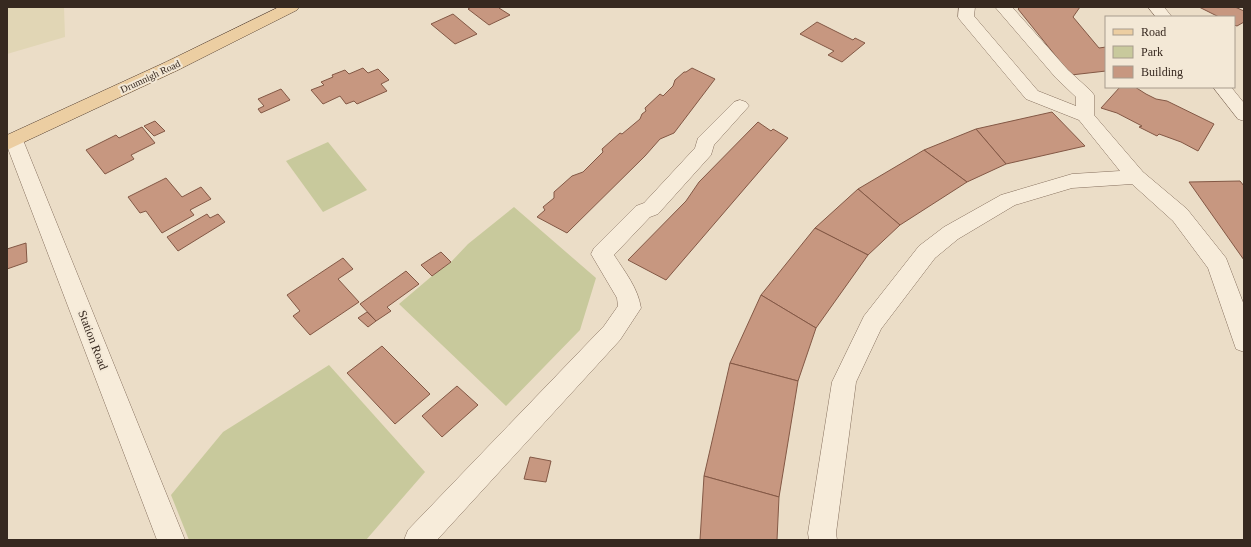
<svg xmlns="http://www.w3.org/2000/svg" width="1251" height="547" viewBox="0 0 1251 547" font-family="Georgia,serif">
  <rect width="100%" height="100%" fill="#ebddc7"/>
  <polygon fill="#e1d6b5" points="7,7 64,7 65,37 7,54"/>
  <g fill="#c8c99c">
    <polygon points="328,142 367,190 323,212 286,161"/>
    <polygon points="514,207 596,278 580,330 506,406 399,304 432,276 451,262 468,244"/>
    <polygon points="329,365 425,472 366,540 189,540 171,495 223,432"/>
  </g>
  <g fill="#c79780" stroke="#835845">
    <polygon points="471,7 501,7 499,8 510,15 489,25 468,9"/>
    <polygon points="1020,7 1080,7 1073,17 1099,48 1106,47 1106,71 1071,75 1018,9"/>
    <polygon points="1199,7 1235,7 1244,11 1244,22 1237,26 1234,25 1234,17 1219,17"/>
    <polygon points="453,14 477,34 455,44 431,24"/>
    <polygon points="817,22 853,40 855,38 865,43 842,62 828,55 834,51 800,34"/>
    <polygon points="363,68 368,73 378,69 389,80 381,84 387,91 357,104 354,101 346,104 340,96 323,104 311,90 324,85 321,82 333,77 332,75 345,70 349,74"/>
    <polygon points="692,68 715,79 674,133 660,139 645,156 567,233 537,217 545,210 543,207 554,198 554,192 572,176 583,172 603,152 602,149 620,133 622,134 640,119 642,114 646,111 645,108 660,94 663,96 673,86 675,80 684,72 686,72"/>
    <polygon points="1120,87 1135,87 1146,94 1156,99 1167,101 1214,124 1198,151 1181,142 1159,134 1157,136 1139,127 1142,126 1117,113 1101,108"/>
    <polygon points="281,89 290,100 261,113 258,109 264,106 258,99"/>
    <polygon points="1052,112 1085,146 1006,164 976,129"/>
    <polygon points="155,121 165,131 154,136 144,126"/>
    <polygon points="758,122 771,131 773,129 788,138 666,280 628,260 686,201 699,182"/>
    <polygon points="142,127 155,143 131,155 134,159 105,174 86,150 116,135 119,138"/>
    <polygon points="976,129 1006,164 967,182 924,150"/>
    <polygon points="924,150 967,182 900,225 858,189"/>
    <polygon points="166,178 182,197 201,187 211,199 190,210 194,215 162,233 146,211 140,213 128,197"/>
    <polygon points="1240,181 1244,186 1244,260 1189,182"/>
    <polygon points="858,189 900,225 868,255 815,228"/>
    <polygon points="207,214 210,218 218,214 225,222 178,251 167,237"/>
    <polygon points="815,228 868,255 816,328 761,295"/>
    <polygon points="26,243 27,262 7,269 7,249"/>
    <polygon points="441,252 451,262 432,276 421,265"/>
    <polygon points="343,258 353,269 338,279 359,302 310,335 293,316 300,311 287,295"/>
    <polygon points="406,271 419,284 387,307 391,311 376,321 360,304"/>
    <polygon points="761,295 816,328 798,381 730,363"/>
    <polygon points="367,312 376,321 368,327 358,318"/>
    <polygon points="382,346 430,394 395,424 347,373"/>
    <polygon points="730,363 798,381 779,497 704,476"/>
    <polygon points="457,386 478,405 442,437 422,416"/>
    <polygon points="530,457 551,461 546,482 524,479"/>
    <polygon points="704,476 779,497 777,540 700,540"/>
  </g>
  <g fill="none" stroke-linecap="round" stroke-linejoin="round">
    <defs>
      <g id="minor">
        <polygon points="959,7 975,7 974,16 1038,91 1076,106 1076,97 1056,78 995,7 1012,7 1068,70 1091,91 1094,95 1094,115 1143,172 1187,209 1226,258 1244,305 1244,352 1236,349 1208,268 1173,221 1132,184 1072,188 1015,205 958,239 935,258 881,329 856,382 836,533 837,540 809,540 808,533 832,382 864,316 919,246 944,227 1001,195 1072,174 1120,171 1079,120 1026,99 960,20 958,17"/>
        <polygon points="1148,7 1164,7 1172,17 1156,17"/>
        <polygon points="1213,87 1231,87 1244,103 1244,121 1238,119"/>
        <path d="M 740,100 L 746,102 L 749,106 L 714,145 L 711,155 L 658,214 L 650,217 L 614,255 C 625,272 638,288 641,308 L 620,340 L 437,540 L 404,540 L 408,530 L 604,326 L 618,306 L 617,298 L 591,254 L 594,248 L 636,206 L 644,203 L 695,148 L 698,138 L 734,102 Z"/>
        <polygon points="14,133 21,135 23,140 185,540 157,540 7,146 7,136"/>
      </g>
      <polygon id="major" points="279,7 299,7 297,10 178,70 7,150 7,135 166,62"/>
    </defs>
    <use href="#minor" stroke="#86705e" stroke-width="1"/>
    <use href="#major" stroke="#543f31" stroke-width="1"/>
    <use href="#minor" fill="#f7ecda" fill-rule="evenodd"/>
    <use href="#major" fill="#eccea2" fill-rule="evenodd"/>
  </g>
  <g text-anchor="middle" stroke-width="4" stroke-linejoin="round" paint-order="stroke">
    <g font-size="10" fill="#372920" stroke="#f3e8d6">
      <text transform="translate(150 76) rotate(-25)" y="4">Drumnigh Road</text>
    </g>
    <g font-size="12" fill="#372920" stroke="#f3e8d6">
      <text transform="translate(93 340) rotate(69)" y="4">Station Road</text>
    </g>
  </g>
  <rect width="1251" height="547" fill="none" stroke="#372920" stroke-width="16"/>
  <rect x="1105" y="16" width="130" height="72" fill="#f3e8d6" stroke="#a89c8d"/>
  <rect x="1113" y="29" width="20" height="6" fill="#eccea2" stroke="#a89c8d"/>
  <text x="1141" y="36" font-size="12" fill="#372920">Road</text>
  <rect x="1113" y="46" width="20" height="12" fill="#c8c99c" stroke="#a89c8d"/>
  <text x="1141" y="56" font-size="12" fill="#372920">Park</text>
  <rect x="1113" y="66" width="20" height="12" fill="#c79780" stroke="#a89c8d"/>
  <text x="1141" y="76" font-size="12" fill="#372920">Building</text>
</svg>
